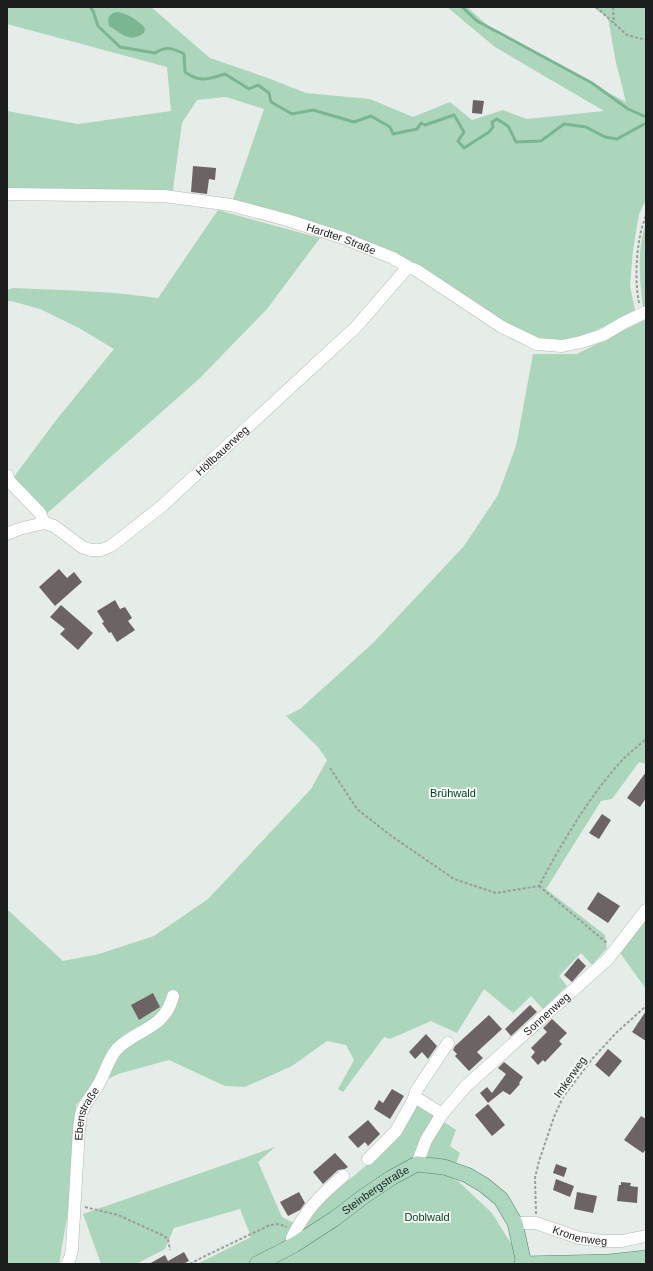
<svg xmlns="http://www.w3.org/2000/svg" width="653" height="1271" viewBox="0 0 653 1271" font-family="Helvetica,sans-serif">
  <rect width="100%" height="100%" fill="#e6ede8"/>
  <g fill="#abd6bb">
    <path d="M 7,7 L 151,7 L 210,58 L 268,78 L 306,93 L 370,99 L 413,117 L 450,102 L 472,120 L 503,110 L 527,119 L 604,111 L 495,47 L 447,7 L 467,7 L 497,34 L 626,102 L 616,63 L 608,18 L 593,7 L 646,7 L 646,200 L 639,214 L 633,250 L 630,286 L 635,310 C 615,321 575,344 552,342 C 544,341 535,338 528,336 L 396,256 L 232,202 L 264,109 L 226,97 L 197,100 L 182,123 L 172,197 L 7,192 L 7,111 L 78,124 L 171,111 L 167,67 L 7,24 Z"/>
    <path d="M 218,210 L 320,238 L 267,309 L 200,378 L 44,516 L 10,482 L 57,419 L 114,349 L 79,328 L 40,309 L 11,301 L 7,301 L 7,290 L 13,288 C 62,290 110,291 158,298 Z"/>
    <path d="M 646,222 L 646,306 L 643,307 C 639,277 637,251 646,222 Z"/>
    <polygon points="646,319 646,764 639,762 612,799 601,801 546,889 605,935 607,948 592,965 581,953 559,976 567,986 543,1009 531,996 513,1013 484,989 457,1033 431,1021 390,1039 384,1037 343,1092 338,1089 354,1060 346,1045 327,1041 292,1066 245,1087 225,1086 169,1060 118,1074 94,1086 76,1105 74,1177 59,1264 7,1264 7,911 9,911 63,961 99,954 154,936 208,899 311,789 327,760 318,747 286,716 300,709 373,643 464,546 498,495 516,446 533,354 577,354"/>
    <polygon points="646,905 646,989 618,950"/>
    <polygon points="420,1105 436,1116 423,1134 410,1163 369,1188 276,1249 249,1264 197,1264 251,1237 240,1209 174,1228 165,1249 136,1264 101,1264 83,1214 275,1147 258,1162 282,1217 294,1223 320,1204 368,1164 413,1107"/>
    <polygon points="441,1120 456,1130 450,1146 460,1153 456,1164 440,1159 427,1157 424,1153"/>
    <polygon points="417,1169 442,1172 459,1182 492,1213 524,1264 262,1264"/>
  </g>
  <path fill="#79b691" d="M 118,12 C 128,14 138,20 145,28 L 144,33 C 130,43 122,34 109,26 C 107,18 109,13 118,12 Z"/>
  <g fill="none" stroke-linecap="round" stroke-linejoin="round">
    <g stroke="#79b691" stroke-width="3">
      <path d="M 90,7 L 93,11 L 98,26 L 120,47 L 155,53 C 166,46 173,48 184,54 L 185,72 C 200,83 208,79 225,74 L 249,89 L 258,85 L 269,93 L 271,102 L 292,114 L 313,110 L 354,122 L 371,116 L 390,127 L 393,134 L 417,129 L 421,123 L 425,125 L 454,115 L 464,132 L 458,141 L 464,148 L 489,132 L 493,127 L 492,122 L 497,119 L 508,126 L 516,142 L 541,141 L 564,124 L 586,127 L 605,137 L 617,139 L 646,123"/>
      <polyline points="462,7 477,21 592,83 628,109 646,117"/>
    </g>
  </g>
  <g fill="#6b6364">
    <polygon points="473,100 484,101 482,114 472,113"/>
    <polygon points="193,166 216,168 215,180 209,179 207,194 191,192"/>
    <polygon points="59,569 67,578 74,572 82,582 55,606 39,587"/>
    <polygon points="115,600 120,609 125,607 132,618 128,621 135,630 117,642 111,632 109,633 102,623 104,622 97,611"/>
    <polygon points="61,605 93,633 78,650 60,634 65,629 50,617"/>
    <polygon points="646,772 646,798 640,807 627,798"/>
    <polygon points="602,814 611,820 599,839 589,833"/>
    <polygon points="598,892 620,906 608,923 587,909"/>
    <polygon points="578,958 586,966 572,982 564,975"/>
    <polygon points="153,993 160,1007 139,1020 131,1005"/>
    <polygon points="530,1005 537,1012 511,1036 505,1029"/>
    <polygon points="646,1011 646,1041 632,1032"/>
    <polygon points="489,1015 502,1029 477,1052 483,1058 469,1071 455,1056 457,1054 453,1050 455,1046"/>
    <polygon points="552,1019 567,1033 559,1041 562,1044 545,1062 543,1060 538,1065 531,1057 535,1052 531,1048 547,1032 543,1028"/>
    <polygon points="426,1034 437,1046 428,1059 422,1052 415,1059 409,1052"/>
    <polygon points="608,1049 622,1061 609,1077 595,1065"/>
    <polygon points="504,1062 523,1077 519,1083 520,1084 510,1095 503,1091 488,1103 480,1093 487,1087 492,1093 506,1074 498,1068"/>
    <polygon points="392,1089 404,1096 390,1119 374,1109 379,1100 383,1103"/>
    <polygon points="488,1104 505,1125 492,1136 475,1115"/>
    <polygon points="641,1116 646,1119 646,1149 643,1153 624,1140"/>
    <polygon points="368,1120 380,1134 368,1146 365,1142 358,1148 348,1137"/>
    <polygon points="335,1153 348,1167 345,1169 338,1170 323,1184 313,1172"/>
    <polygon points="556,1164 567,1168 564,1177 553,1173"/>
    <polygon points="556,1179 574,1186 570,1197 553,1190"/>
    <polygon points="621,1182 631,1183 630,1186 638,1187 637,1203 617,1201 619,1185 621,1185"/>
    <polygon points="299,1192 305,1203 300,1210 288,1216 280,1202"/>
    <polygon points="577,1192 597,1196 593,1213 574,1209"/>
    <polygon points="184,1252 189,1261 183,1264 149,1264 165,1255 168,1261"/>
  </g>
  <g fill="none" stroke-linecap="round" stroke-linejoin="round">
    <defs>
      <g id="minor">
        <path id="s1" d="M 7,194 L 164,196 L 231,205 L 287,220 L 343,238 L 393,258 L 408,267 L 416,270 L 502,327 L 537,344 L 562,346 L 581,342 L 603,335 L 623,323 L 646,312"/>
        <polyline points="7,475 10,482 40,513 44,523"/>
        <path id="s2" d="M 7,534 L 19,529 L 44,523 L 54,526 L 82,547 L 91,550 L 101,550 L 111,546 L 162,506 L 356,327 L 408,267"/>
        <polyline points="414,1099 416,1091 448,1043"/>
        <polyline points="368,1159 396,1131 414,1099 418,1099 442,1114"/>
        <path id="s3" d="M 417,1164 L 426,1140 L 442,1114 L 466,1086 L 608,959 L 646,910"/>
        <path id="s4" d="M 515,1223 L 536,1223 L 579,1238 L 603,1241 L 622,1241 L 646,1236"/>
        <path d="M 294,1245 L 292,1238 C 305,1210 321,1195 343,1176"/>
        <path id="s5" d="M 67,1264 L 70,1258 L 72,1249 L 79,1129 C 80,1123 80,1117 82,1111 C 86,1102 93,1094 98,1085 C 105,1074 108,1059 117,1049 C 137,1029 165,1029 173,996"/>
      </g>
      <g id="major">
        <path id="s6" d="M 257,1264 L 294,1245 L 334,1219 L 363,1197 L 391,1178 L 417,1164 L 444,1167 L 467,1175 L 484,1185 L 501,1199 L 515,1223 L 524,1264"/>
        <polyline points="522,1264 609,1262 646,1258"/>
      </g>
    </defs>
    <use href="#minor" stroke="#b3bab5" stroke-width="13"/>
    <use href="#major" stroke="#558569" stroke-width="16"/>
    <g stroke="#999e9a" stroke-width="2" stroke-dasharray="3 2" stroke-linecap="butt">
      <polyline points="596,7 627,35 646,40"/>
      <polyline points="613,7 614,23"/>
      <path d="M 639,303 C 635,282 636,257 640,236 C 641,229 644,222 646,215"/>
      <path d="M 330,768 L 357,809 L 390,835 L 454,879 L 496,893 L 539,886 C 560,846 587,800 617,766 C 625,756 636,748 646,739"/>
      <polyline points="539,886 607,943"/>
      <polyline points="85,1207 118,1215 162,1235 168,1239 170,1250"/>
      <polyline points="536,1214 535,1178 539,1161 554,1117 563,1097 593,1058 616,1033 646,1006"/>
      <polyline points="190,1264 203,1257 270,1225 279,1224 287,1227"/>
    </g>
    <use href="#minor" stroke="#fff" stroke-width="12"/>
    <use href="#major" stroke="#acd7be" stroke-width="15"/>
  </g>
  <g text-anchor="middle" stroke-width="4" stroke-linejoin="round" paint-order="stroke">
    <g font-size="11" fill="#1b1e1c" stroke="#f3faf5">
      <text dy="4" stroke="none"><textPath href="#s1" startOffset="340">Hardter Straße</textPath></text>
      <text dy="4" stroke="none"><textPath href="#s2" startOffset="261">Höllbauerweg</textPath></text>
      <text dy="4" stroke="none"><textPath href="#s3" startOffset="201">Sonnenweg</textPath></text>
      <text transform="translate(570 1077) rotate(-55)" y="4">Imkerweg</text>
      <text dy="4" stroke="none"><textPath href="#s5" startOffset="153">Ebenstraße</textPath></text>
      <text dy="4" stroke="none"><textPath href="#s6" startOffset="140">Steinbergstraße</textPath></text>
      <text dy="4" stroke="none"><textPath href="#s4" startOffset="67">Kronenweg</textPath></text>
    </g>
    <g font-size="11" fill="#053921" stroke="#f3faf5">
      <text x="453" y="797">Brühwald</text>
      <text x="427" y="1221">Doblwald</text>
    </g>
  </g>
  <rect width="653" height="1271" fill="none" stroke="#1b1e1c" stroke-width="16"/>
</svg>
